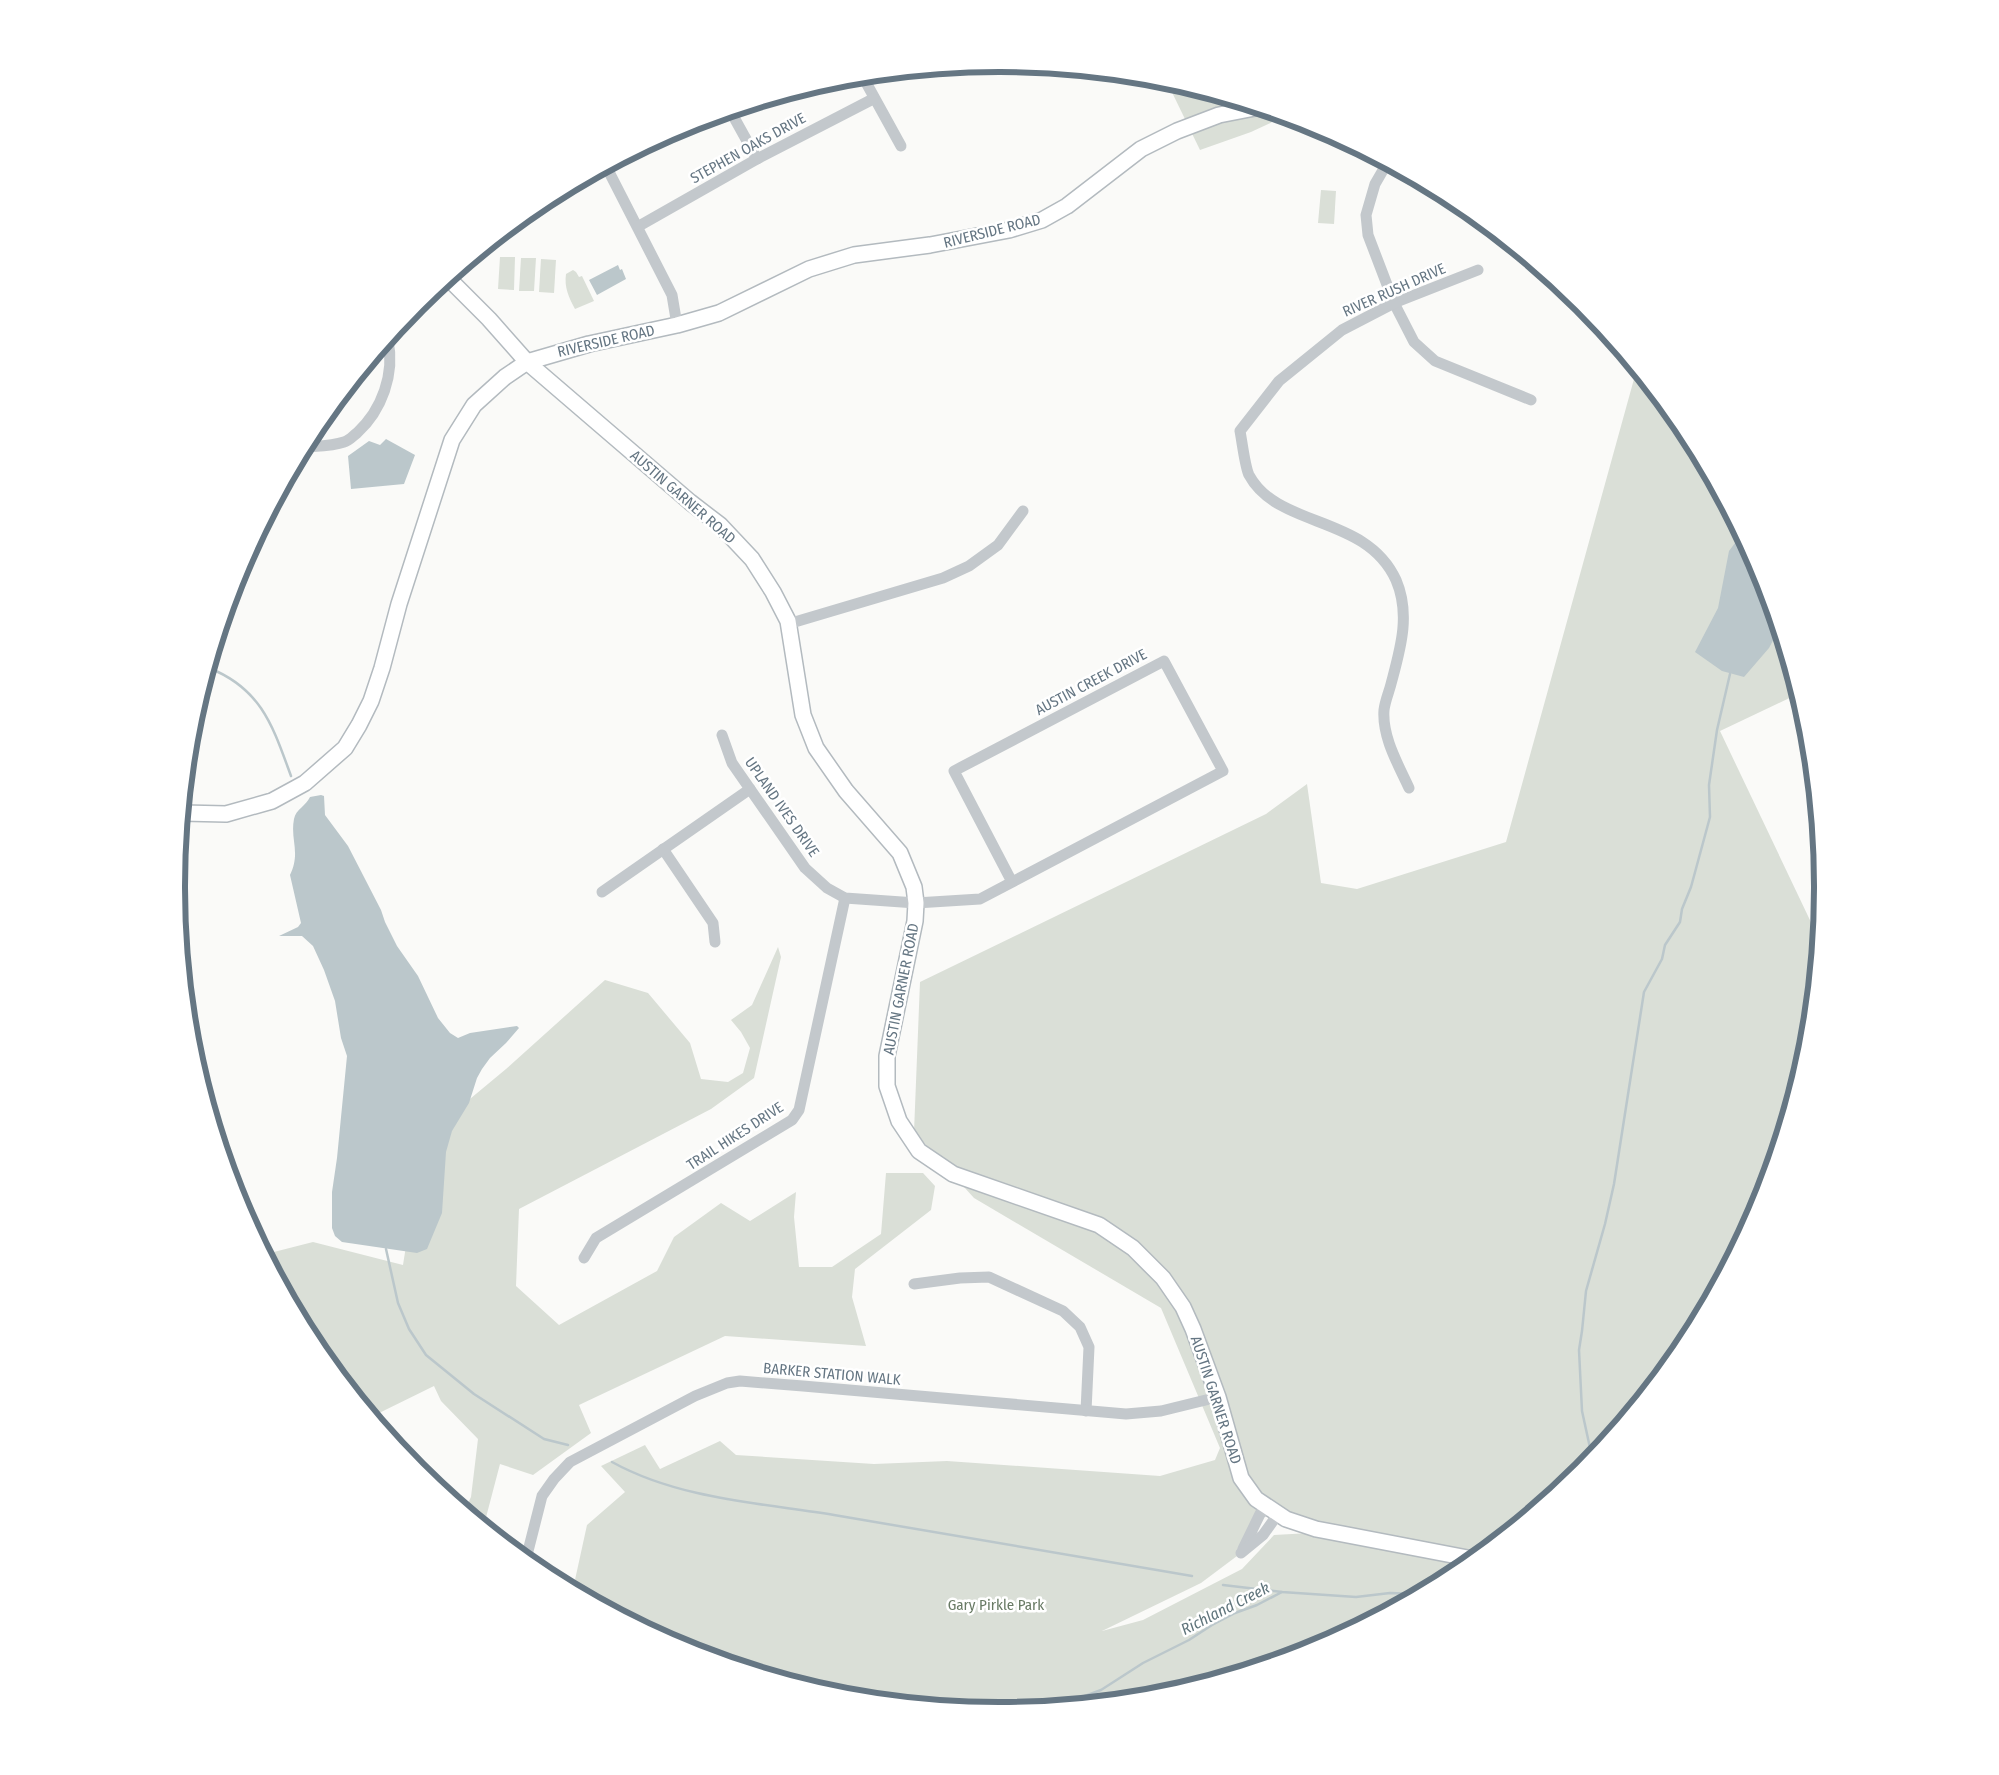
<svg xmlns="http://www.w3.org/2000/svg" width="1999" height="1775" viewBox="0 0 1999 1775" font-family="'Fira Sans Condensed',sans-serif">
  <rect width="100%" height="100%" fill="#fafaf8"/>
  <g fill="#dadfd7" fill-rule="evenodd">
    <polygon points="1167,82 1283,117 1251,132 1200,150"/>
    <polygon points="1321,190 1336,191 1334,224 1318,223"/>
    <polygon points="500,257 515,257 514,290 498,289"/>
    <polygon points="521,258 536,258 534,291 519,291"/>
    <polygon points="541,259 556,260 554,293 539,292"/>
    <path d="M 573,270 L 576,272 L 579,277 L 582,276 L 594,301 L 575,309 C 569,298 564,287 566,274 Z"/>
    <path d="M 1630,364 L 1685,430 L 1761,573 L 1798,694 L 1720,731 L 1818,937 L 1807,1048 L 1760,1203 L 1684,1345 L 1582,1470 L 1457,1573 L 1314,1649 L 1160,1695 L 1000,1711 L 839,1695 L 684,1648 L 573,1589 L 587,1525 L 625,1492 L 601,1466 L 645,1445 L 660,1469 L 720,1441 L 736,1455 L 874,1464 L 947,1461 L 1160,1476 L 1215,1460 L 1220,1448 L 1161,1308 L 974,1198 L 914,1132 L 920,982 L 1266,814 L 1307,784 L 1321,883 L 1357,889 L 1506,842 L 1634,379 ZM 1241,1488 L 1310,1533 L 1274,1535 L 1242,1569 L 1143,1620 L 1102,1631 L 1201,1583 L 1241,1553 L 1260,1514 Z"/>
    <polygon points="778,947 781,957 754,1078 711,1109 519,1209 516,1286 559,1325 657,1271 674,1237 721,1203 750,1221 796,1192 794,1217 799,1267 832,1267 881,1234 886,1173 923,1173 935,1186 931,1210 855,1269 852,1297 866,1346 725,1336 579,1405 591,1433 533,1475 500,1464 484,1525 465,1509 471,1497 478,1439 441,1401 434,1386 373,1416 314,1345 266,1254 313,1242 403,1265 423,1138 506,1069 605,980 648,993 690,1043 701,1079 728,1082 743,1073 750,1048 741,1032 731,1020 752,1005"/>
  </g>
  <g fill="#bbc7cb">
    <polygon points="618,265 620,270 622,269 626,279 597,295 589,280"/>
    <polygon points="386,439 415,455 404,484 351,489 348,456 369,441 380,445"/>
    <polygon points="1739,532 1761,573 1778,631 1769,648 1744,677 1722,671 1695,652 1718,608 1729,551 1738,539"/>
    <path d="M 321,795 L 324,796 L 325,815 L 348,846 L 381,910 L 385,922 L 397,946 L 418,976 L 438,1018 L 450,1033 L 458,1038 L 470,1033 L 517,1026 L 519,1028 L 506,1043 L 490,1058 L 482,1069 L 477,1078 L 469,1103 L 452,1131 L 446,1152 L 442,1213 L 427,1249 L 417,1253 L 342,1242 L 335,1236 L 332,1228 L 332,1192 L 337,1158 L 347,1056 L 341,1038 L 335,1001 L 324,970 L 313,946 L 302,936 L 279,936 L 298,927 L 301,923 L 290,875 C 301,852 290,840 294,819 C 296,809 306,806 310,797 Z"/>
  </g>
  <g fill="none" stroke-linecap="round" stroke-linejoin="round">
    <g stroke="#bbc7cb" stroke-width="2.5">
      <path d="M 209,668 C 262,689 273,727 291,776"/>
      <polyline points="386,1249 398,1303 409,1329 426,1355 474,1394 544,1439 568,1445"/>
      <polyline points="1592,1457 1582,1411 1579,1350 1582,1331 1586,1291 1605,1224 1614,1184 1644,992 1662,959 1665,945 1680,922 1682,909 1691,887 1710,817 1709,785 1717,730 1730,674"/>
      <path d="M 612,1462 C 679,1499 760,1503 834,1515 C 954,1536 1073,1556 1192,1576"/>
      <polyline points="1223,1585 1282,1592 1356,1597 1390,1593 1416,1594"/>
      <polyline points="1058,1706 1101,1690 1143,1663 1189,1640 1212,1625 1235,1613 1257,1605 1282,1592"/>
    </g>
    <defs>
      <g id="secondary">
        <polyline points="449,279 489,319 527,362 690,502 720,525 752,559 773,592 788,621 803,715 816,748 846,791 900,853 914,887 916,903 915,921 887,1056 887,1086 899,1121 919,1151 953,1174 1099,1225 1133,1248 1163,1278 1183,1307 1193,1329 1218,1397 1241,1478 1256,1499 1286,1519 1316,1529 1473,1559"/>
        <polyline points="183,813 226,814 272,801 305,783 345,748 359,725 371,701 382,668 399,604 452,440 474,405 505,377 527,362 589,344 677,325 719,313 809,269 854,255 930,245 1009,230 1042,220 1067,206 1141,149 1177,131 1219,115 1255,108"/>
      </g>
    </defs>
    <use href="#secondary" stroke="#b3babf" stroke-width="18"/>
    <g stroke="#c3c8cc" stroke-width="11">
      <polyline points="863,77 901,146"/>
      <polyline points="731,112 757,159"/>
      <polyline points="1386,165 1375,184 1366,215 1368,235 1394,303 1414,342 1435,361 1531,400"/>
      <polyline points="607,168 672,295 677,325"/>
      <polyline points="639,226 757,159 873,99"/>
      <path d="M 305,447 C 318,446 333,446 344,442 C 349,441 353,436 357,433 C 382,410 395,374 388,340"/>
      <polyline points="788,624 943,578 969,566 998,545 1023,511"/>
      <polyline points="722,735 732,763 805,868 827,888 845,898 916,903 980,899 1223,771 1164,661 954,771 1012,882"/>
      <path d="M 1409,788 C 1398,764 1382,737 1384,710 C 1385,701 1389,692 1391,684 C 1400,650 1411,615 1396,580 C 1366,514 1278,529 1249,475 C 1245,467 1242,441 1240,431 L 1279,381 L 1342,330 L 1394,303 L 1478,270"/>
      <polyline points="663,849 713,923 715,942"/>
      <polyline points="602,892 750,789"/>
      <polyline points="584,1258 596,1238 792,1120 799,1110 845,898"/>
      <polyline points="914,1284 960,1278 989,1277 1063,1311 1080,1327 1089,1347 1086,1411"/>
      <polyline points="1243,1549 1260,1514 1268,1507"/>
      <polyline points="1241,1553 1263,1535 1278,1514"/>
      <polyline points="526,1559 542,1496 554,1479 570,1462 695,1396 727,1383 740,1381 803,1386 1126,1414 1161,1411 1218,1397"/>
    </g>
    <use href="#secondary" stroke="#fff" stroke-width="15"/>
  </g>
  <g text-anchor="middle" stroke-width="5" stroke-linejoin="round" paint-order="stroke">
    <g font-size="15" fill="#657683" stroke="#fff">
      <text transform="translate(748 148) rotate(-29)" y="5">STEPHEN OAKS DRIVE</text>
      <text transform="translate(992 231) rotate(-14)" y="5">RIVERSIDE ROAD</text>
      <text transform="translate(1394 290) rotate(-24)" y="5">RIVER RUSH DRIVE</text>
      <text transform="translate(606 341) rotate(-13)" y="5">RIVERSIDE ROAD</text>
      <text transform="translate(683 497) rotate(41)" y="5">AUSTIN GARNER ROAD</text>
      <text transform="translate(1091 682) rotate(-28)" y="5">AUSTIN CREEK DRIVE</text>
      <text transform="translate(782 807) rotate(55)" y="5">UPLAND IVES DRIVE</text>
      <text transform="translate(901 989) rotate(-79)" y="5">AUSTIN GARNER ROAD</text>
      <text transform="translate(735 1136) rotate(-33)" y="5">TRAIL HIKES DRIVE</text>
      <text transform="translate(832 1374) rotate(5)" y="5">BARKER STATION WALK</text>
      <text transform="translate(1216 1400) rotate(72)" y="5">AUSTIN GARNER ROAD</text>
    </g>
    <g font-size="15" fill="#687a64" stroke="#fff">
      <text x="996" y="1610">Gary Pirkle Park</text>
    </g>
    <g font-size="16" font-style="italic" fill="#60757c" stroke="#fff">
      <text transform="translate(1225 1608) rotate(-27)" y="6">Richland Creek</text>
    </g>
  </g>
  <path d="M0 0H1999V1775H0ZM999 72H1000A814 814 0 0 1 1814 886V888A814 814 0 0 1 1000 1702H999A814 814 0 0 1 185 888V886A814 814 0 0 1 999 72Z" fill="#fff" fill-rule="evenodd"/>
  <path fill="none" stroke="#657683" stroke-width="6" d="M999 72H1000A814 814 0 0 1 1814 886V888A814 814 0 0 1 1000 1702H999A814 814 0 0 1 185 888V886A814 814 0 0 1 999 72Z"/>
</svg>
